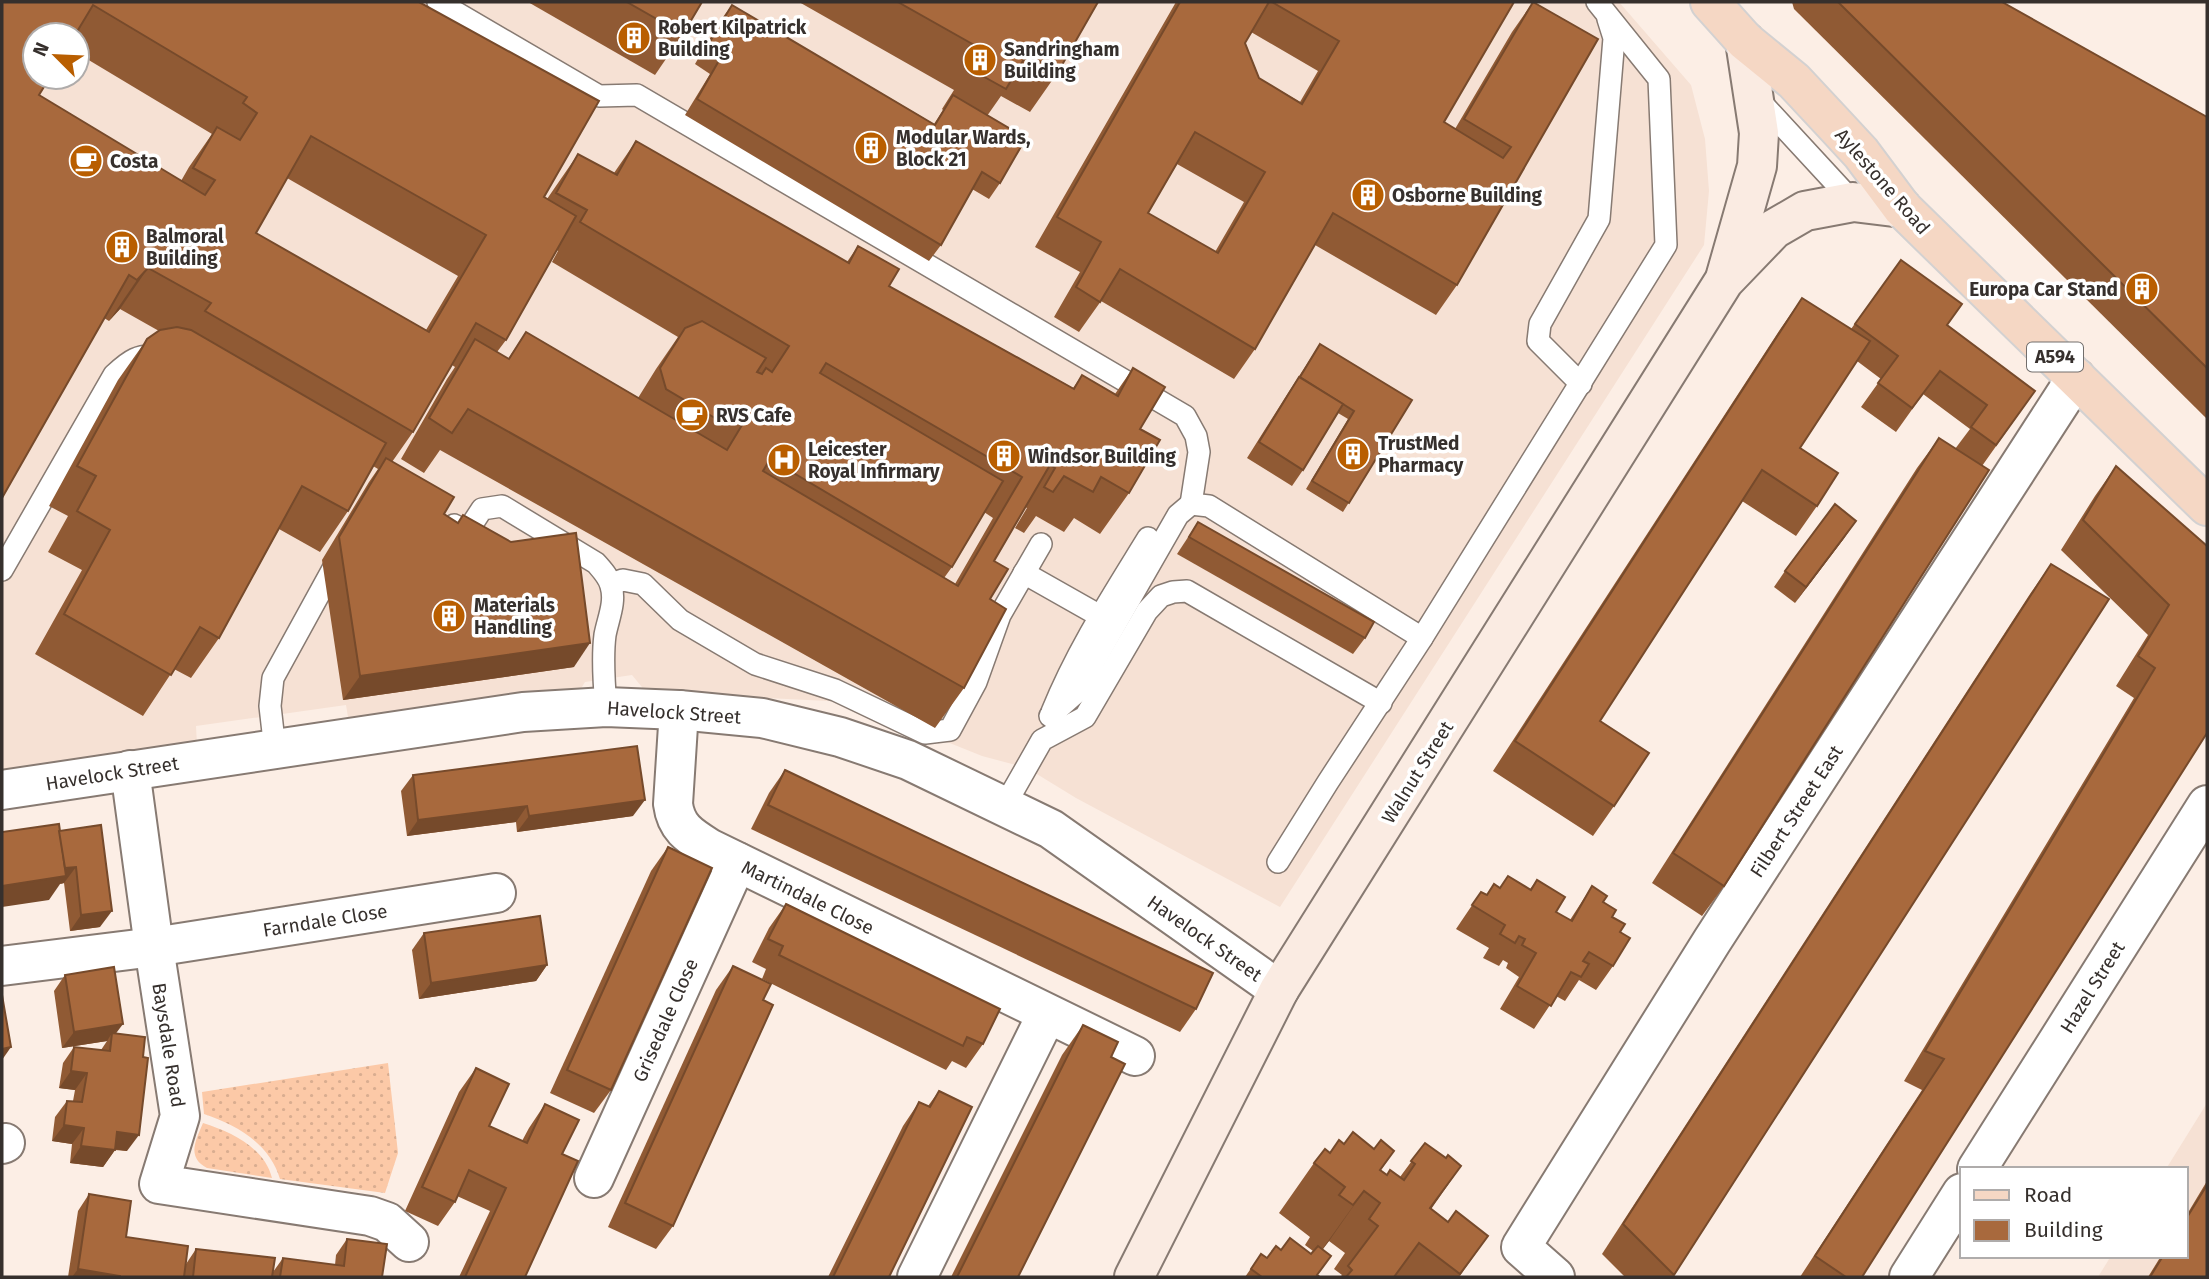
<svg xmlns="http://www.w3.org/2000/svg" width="2209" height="1279" viewBox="0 0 2209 1279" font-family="'Fira Sans',sans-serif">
  <defs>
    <pattern id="grass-dots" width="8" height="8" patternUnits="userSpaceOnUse" patternTransform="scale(1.75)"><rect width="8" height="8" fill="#fcc9a7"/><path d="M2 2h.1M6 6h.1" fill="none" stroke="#d9ad90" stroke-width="1.8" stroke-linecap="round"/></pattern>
  </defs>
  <rect width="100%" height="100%" fill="#fceee5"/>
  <g fill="#f6e1d4" fill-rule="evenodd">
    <path d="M 2,2 L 1619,2 L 1691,85 L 1705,139 L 1709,191 L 1704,245 L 1280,907 L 1076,798 L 1027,768 L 982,756 L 848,702 L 646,692 L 632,675 L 585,682 L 577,695 L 349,723 L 346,705 L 196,726 L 197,745 L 2,776 ZM 35,35 L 77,35 L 77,77 L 35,77 Z"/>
    <polygon points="2207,1103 2207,1277 2098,1277 2111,1256 2186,1256 2186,1169 2166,1169"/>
  </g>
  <g fill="url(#grass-dots)">
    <path d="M 388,1063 L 398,1153 L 385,1193 L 280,1179 C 270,1144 237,1125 204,1114 L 202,1092 Z"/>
    <path d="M 203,1123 C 231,1132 264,1147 272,1178 L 207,1168 C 186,1157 196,1140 203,1123 Z"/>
  </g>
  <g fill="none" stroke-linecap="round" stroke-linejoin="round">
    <defs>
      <g id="lane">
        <polyline points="438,2 599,96 637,95 1185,416 1196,436 1199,452 1191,504"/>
        <polyline points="1757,98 1853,202"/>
        <polyline points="1581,384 1538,341 1540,324 1599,219 1614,38 1608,19"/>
        <path d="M 454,525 L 467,532 L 482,509 L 502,506 L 596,563 C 602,570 609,577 611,586 C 616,602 608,619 605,635 C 602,658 604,684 606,707"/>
        <path d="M 2,570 L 114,375 C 129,361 139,353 160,357"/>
        <polyline points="1024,573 1100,616"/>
        <polyline points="611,584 623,580 643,584 680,620 755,664 835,690 925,733 950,730 976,682 1000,615 1041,544"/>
        <path d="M 1052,712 C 1077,650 1113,595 1148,538"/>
        <polyline points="1050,716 1076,693 1178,515 1191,504 1209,506 1422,638"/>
        <polyline points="275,750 270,706 273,678 340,556"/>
        <polyline points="1005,805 1042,740 1085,717 1147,611 1161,596 1173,592 1187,591 1381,703"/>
        <polyline points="1278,862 1328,782 1422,638 1666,245 1659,79 1597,2"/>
      </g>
      <g id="street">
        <path d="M 679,710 L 673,804 C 676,828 690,836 709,848 L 1135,1056"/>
        <polyline points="130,770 154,947 180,1116 159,1184 370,1216 387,1222 409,1242"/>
        <polyline points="2,790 523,712 606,707 679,710 762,718 840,737 908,760 1051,829 1279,990"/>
        <polyline points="2,966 154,947 496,893"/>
        <polyline points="2,1144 5,1143"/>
        <polyline points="1977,1169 2207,805"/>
        <polyline points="594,1178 737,862"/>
        <polyline points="917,1277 1047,1014"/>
        <polyline points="1555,1277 1521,1247 1712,941 2076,378"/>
        <polyline points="1909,1277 1962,1193"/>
      </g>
      <g id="secondary">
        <polyline points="1726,275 1757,166 1759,133 1745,41"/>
        <polyline points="1134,1277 1279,990 1724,281 1774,229 1805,211 1853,202 1902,208"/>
      </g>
      <polyline id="primary" points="1710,2 1745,41 1794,81 1836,126 1861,153 1902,208 2207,506"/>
    </defs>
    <use href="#lane" stroke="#877a72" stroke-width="24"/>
    <use href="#street" stroke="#877a72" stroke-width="42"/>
    <use href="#secondary" stroke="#877a72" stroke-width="42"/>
    <use href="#primary" stroke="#d3d1d1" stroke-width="42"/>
    <use href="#lane" stroke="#fff" stroke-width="21"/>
    <use href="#street" stroke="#fff" stroke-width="38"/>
    <use href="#secondary" stroke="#faebe2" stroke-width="38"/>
    <use href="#primary" stroke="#f5d7c4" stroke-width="38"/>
  </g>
  <g fill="#905a34" fill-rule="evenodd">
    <path d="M 2,2 L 419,2 L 544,197 L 547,199 L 578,154 L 614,173 L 636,141 L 847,262 L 858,246 L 889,286 L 1073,388 L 1082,375 L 1115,394 L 1133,368 L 1140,429 L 1129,493 L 1100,534 L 1074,518 L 1064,532 L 1036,516 L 1024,533 L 1015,528 L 1027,508 L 1025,507 L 994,561 L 990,599 L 964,688 L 935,728 L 440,450 L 424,473 L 401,459 L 447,379 L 455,367 L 452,365 L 413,432 L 392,462 L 444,514 L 574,667 L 343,700 L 322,560 L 369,482 L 378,469 L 373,466 L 348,511 L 320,552 L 279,529 L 219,638 L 191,678 L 174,669 L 143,716 L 35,654 L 82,570 L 48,552 L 68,516 L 49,506 L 118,380 L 147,339 L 159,331 L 120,309 L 109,321 L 104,318 ZM 35,35 L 77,35 L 77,53 L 212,134 L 189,167 L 181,181 L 39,95 ZM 287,178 L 458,276 L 426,330 L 256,233 ZM 557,250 L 558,251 L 552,262 L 678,337 L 656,369 L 638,398 L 526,332 L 508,359 L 497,352 L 506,340 ZM 984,512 L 993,518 L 955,584 L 944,578 L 952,567 Z"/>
    <polygon points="528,2 702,2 683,34 655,75"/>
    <polygon points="799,2 1098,2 1058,72 1030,112 1001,96 987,116 1000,183 989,199 972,189 941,245 929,261 685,115 710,74 695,64 720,21 732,5 934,124 943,110 942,109 954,90"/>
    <path d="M 1176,2 L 1514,2 L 1444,122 L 1455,129 L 1512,32 L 1533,2 L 1598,39 L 1457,285 L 1436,315 L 1315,245 L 1255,349 L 1234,379 L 1101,301 L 1079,332 L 1054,317 L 1080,272 L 1035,247 ZM 1251,32 L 1318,71 L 1300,102 L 1259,78 L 1245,43 ZM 1177,164 L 1244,202 L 1215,252 L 1148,213 Z"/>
    <polygon points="1792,2 2002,2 2207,117 2207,419 1794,9"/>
    <polygon points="1901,260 1947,326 2035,391 1982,466 1724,886 1702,916 1652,883 1917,468 1939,438 1955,449 1970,429 1923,394 1896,432 1861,407 1881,379 1857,361 1800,448 1817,506 1796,536 1742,501 1600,721 1614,806 1593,836 1493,771 1781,328 1802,298 1851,329"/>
    <polygon points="1320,344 1412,400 1343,512 1306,489 1348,419 1338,413 1303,470 1292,486 1247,458 1288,393"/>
    <polygon points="2116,466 2207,546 2207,733 1862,1277 1800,1277 1922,1090 1904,1081 2134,698 2116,686 2148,635 2061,550 2095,496"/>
    <polygon points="1198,522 1365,638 1353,654 1177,554"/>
    <polygon points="1845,537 1795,603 1774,587 1785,571"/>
    <polygon points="2051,564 2109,599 1673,1277 1625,1277 1602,1254 2030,594"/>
    <polygon points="785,770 1196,1009 1180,1032 751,829 769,793"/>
    <polygon points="413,775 633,816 517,832 516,822 407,836 401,791"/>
    <polygon points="101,825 100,927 70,931 64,883 60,884 49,900"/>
    <polygon points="668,847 611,1090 594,1113 550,1093 651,871"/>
    <polygon points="1508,876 1530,889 1537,880 1556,912 1570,920 1592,886 1612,917 1620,932 1613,966 1596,990 1579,980 1565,1001 1556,996 1534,1029 1500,1009 1519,977 1506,968 1508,963 1503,960 1499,966 1483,958 1489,948 1456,929 1481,892 1486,895 1494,884 1500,888"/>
    <polygon points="786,904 983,1044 966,1068 952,1061 946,1070 762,979 766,969 752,962 769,928"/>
    <polygon points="424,933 547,965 536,981 419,999 412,950"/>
    <polygon points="733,966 763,1000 673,1226 656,1249 608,1227 716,990"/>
    <polygon points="65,975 116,1034 127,1151 115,1150 103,1167 70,1163 72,1144 52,1141 55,1117 67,1101 73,1101 75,1090 59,1088 63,1063 74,1047 101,1050 107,1041 62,1048 54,991"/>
    <polygon points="1083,1025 1111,1057 1018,1277 951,1277 1062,1055"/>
    <polygon points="476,1068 489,1126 522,1141 529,1128 545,1104 562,1154 525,1277 459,1277 490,1211 457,1196 455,1202 438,1226 405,1211 459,1092"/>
    <polygon points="939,1091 889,1277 828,1277 903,1126 919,1102 928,1106"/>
    <polygon points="1425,1143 1431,1209 1448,1222 1488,1236 1459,1277 1340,1277 1342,1275 1334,1269 1345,1253 1329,1241 1323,1249 1318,1275 1320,1277 1245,1277 1261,1254 1267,1258 1281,1250 1311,1254 1313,1251 1305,1245 1310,1237 1279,1213 1314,1163 1344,1144 1394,1151 1381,1170 1387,1175 1400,1177"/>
    <polygon points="2207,1181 2207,1277 2148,1277 2161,1256 2186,1256 2186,1216"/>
    <polygon points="89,1194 126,1237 186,1264 196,1249 273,1272 283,1258 335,1265 336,1255 347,1239 382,1277 68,1277 78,1211"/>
  </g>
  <g fill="#764a2b">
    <polygon points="148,268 120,309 109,321 137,280"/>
    <polygon points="1856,521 1845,537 1795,603 1806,587"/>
    <polygon points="590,643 574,667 343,700 360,676"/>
    <polygon points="645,800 633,816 517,832 529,816"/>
    <polygon points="527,806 516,822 407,836 418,820"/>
    <polygon points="76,867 64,883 60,884 49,900 2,907 2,886 59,869"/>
    <polygon points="112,911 100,927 70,931 81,915"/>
    <polygon points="547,965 536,981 419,999 431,983"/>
    <polygon points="123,1024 111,1040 112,1033 107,1041 62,1048 74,1032"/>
    <polygon points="11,1047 2,1060 2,1049"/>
    <polygon points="71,1071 87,1073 75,1090 59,1088"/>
    <polygon points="64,1125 84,1128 72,1144 52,1141"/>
    <polygon points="117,1132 139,1135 127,1151 106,1148"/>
    <polygon points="81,1146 115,1150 103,1167 70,1163"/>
    <polygon points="1461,1166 1427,1215 1430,1208"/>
    <polygon points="1364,1191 1329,1241 1318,1255"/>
    <polygon points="78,1269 120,1276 119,1277 72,1277"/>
  </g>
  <g fill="#a8693d" stroke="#764a2b" stroke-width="2" fill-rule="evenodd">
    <path d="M 2,2 L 419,2 L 599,101 L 544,197 L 576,216 L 506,340 L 476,323 L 413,432 L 205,311 L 211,303 L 148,268 L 137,280 L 129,275 L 2,498 ZM 93,5 L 247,97 L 243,103 L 257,113 L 240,140 L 217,127 L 193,168 L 215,180 L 205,195 L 39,95 L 50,77 L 35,77 L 35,35 L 75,35 ZM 311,136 L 486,235 L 429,332 L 256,233 Z"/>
    <polygon points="627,2 702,2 683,34"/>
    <polygon points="898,2 1098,2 1058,72 1027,54 1006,89 970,69 983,50"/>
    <path d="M 1180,2 L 1269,2 L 1245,43 L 1259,78 L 1302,104 L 1339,41 L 1272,2 L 1514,2 L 1444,122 L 1503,158 L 1511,147 L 1464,119 L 1533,2 L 1598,39 L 1457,285 L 1333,213 L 1255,349 L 1120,269 L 1100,302 L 1076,287 L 1101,242 L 1057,217 ZM 1195,132 L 1265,172 L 1218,253 L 1148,213 Z"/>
    <polygon points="1838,2 2002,2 2207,117 2207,368"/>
    <polygon points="732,5 935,125 953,95 1026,138 1000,183 982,172 941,245 697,99 721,57 706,48"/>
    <path d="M 636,141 L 849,263 L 858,246 L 899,269 L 889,286 L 1074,389 L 1082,375 L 1118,396 L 1133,368 L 1165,387 L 1140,429 L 1160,440 L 1129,493 L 1101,477 L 1093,492 L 1064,476 L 1053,492 L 1044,487 L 1055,468 L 1050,465 L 994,561 L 1008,569 L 990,599 L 1006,609 L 964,688 L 468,409 L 452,433 L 429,418 L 475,339 L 509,359 L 526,332 L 727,450 L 742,425 L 735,420 L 739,413 L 734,410 L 725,424 L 666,389 L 660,368 L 685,328 L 702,321 L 766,358 L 757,372 L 762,374 L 766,368 L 772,372 L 789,346 L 580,222 L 587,210 L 556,193 L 578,154 L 617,175 ZM 826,363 L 1022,477 L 958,586 L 763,471 L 770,459 L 952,567 L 1003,481 L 820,373 Z"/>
    <polygon points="1901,260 1962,304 1947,325 2035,391 1996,445 1971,427 1987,405 1940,371 1912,408 1878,383 1898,356 1855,324"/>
    <polygon points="1802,298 1870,341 1800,448 1838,473 1817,506 1762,470 1600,721 1649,753 1614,806 1515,741"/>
    <polygon points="177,327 191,330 386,443 348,511 302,486 219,638 200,627 171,675 64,614 110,530 77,511 96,476 77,466 147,339 160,330"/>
    <polygon points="1320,344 1412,400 1349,503 1312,481 1354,411 1300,377"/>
    <polygon points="1299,377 1343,404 1303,470 1259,442"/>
    <polygon points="1939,438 1989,470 1724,886 1673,853"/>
    <polygon points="386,458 454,497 444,514 458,523 463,515 511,542 576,533 590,643 360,676 339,537"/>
    <polygon points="2116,466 2207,546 2207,733 1862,1277 1846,1277 1815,1256 1944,1059 1925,1051 2155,668 2138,656 2169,605 2083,520"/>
    <polygon points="1835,504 1856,521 1806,587 1785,571"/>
    <polygon points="1198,522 1374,622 1365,638 1189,537"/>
    <polygon points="2051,564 2109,599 1674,1275 1623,1224"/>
    <polygon points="637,746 645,800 529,816 527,806 418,820 413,775"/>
    <polygon points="785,770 1213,973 1196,1009 768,805"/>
    <polygon points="59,824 66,876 2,886 2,832"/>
    <polygon points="101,825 112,911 81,915 76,867 65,868 59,831"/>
    <polygon points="668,847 712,868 611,1090 567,1070"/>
    <polygon points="1508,876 1531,890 1537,880 1565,897 1556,912 1572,921 1592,886 1607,896 1603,902 1616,910 1612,917 1625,924 1620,932 1630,938 1613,966 1589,952 1583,961 1589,964 1581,977 1571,972 1551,1006 1517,986 1536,953 1522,945 1525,939 1519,936 1515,943 1500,934 1505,925 1472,905 1481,892 1487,895 1494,884 1500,888"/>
    <polygon points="786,904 1000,1009 983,1044 967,1037 963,1046 779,955 783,946 768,939"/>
    <polygon points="540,916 547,965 431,983 424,933"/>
    <polygon points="733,966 771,984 763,1000 773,1005 673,1226 625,1203"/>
    <polygon points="114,967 123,1024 74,1032 65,975"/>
    <polygon points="2,995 11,1047 2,1049"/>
    <polygon points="1083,1025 1118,1042 1111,1057 1125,1064 1018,1277 957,1277"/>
    <polygon points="112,1033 145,1037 143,1057 148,1058 139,1135 117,1132 115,1150 81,1146 84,1128 64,1125 67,1101 82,1102 87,1073 71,1071 74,1047 110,1051"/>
    <polygon points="476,1068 509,1084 489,1126 527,1143 545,1104 579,1120 562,1154 578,1161 525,1277 465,1277 506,1188 469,1170 455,1202 422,1187"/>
    <polygon points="939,1091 972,1107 889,1277 833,1277 919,1102 930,1107"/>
    <polygon points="1353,1132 1374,1149 1381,1140 1394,1151 1380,1170 1387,1175 1390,1170 1404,1180 1415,1164 1411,1161 1425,1143 1446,1158 1448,1155 1461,1166 1430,1208 1448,1222 1456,1211 1488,1236 1460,1274 1419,1243 1394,1277 1346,1277 1352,1270 1348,1266 1378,1226 1369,1219 1380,1203 1364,1191 1353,1205 1339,1195 1345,1187 1314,1163 1325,1149 1330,1153 1339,1140 1344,1144"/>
    <polygon points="2207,1185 2207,1277 2150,1277 2163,1256 2186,1256 2186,1219"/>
    <polygon points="89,1194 131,1201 126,1237 188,1246 184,1277 120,1277 120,1276 78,1269"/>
    <polygon points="1290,1238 1311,1254 1318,1246 1331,1256 1317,1275 1320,1277 1262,1277 1251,1269 1261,1254 1267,1258 1276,1246 1281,1250"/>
    <polygon points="347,1239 387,1244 382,1277 280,1277 283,1258 344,1266"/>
    <polygon points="196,1249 275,1258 272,1277 193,1277"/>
  </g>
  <defs>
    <symbol id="building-disc" viewBox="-11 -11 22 22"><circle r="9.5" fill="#b95e00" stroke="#fff"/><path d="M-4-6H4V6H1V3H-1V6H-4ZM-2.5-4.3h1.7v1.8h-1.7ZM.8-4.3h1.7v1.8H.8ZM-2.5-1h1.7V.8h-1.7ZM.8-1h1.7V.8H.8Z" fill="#fff"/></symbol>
    <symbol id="cafe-disc" viewBox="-11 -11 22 22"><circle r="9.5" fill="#b95e00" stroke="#fff"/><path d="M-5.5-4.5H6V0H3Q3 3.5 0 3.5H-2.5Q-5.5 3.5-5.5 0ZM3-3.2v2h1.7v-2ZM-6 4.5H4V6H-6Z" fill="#fff"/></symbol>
    <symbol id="hospital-disc" viewBox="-11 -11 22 22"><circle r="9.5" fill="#b95e00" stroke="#fff"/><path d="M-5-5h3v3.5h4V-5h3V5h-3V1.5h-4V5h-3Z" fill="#fff"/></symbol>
  </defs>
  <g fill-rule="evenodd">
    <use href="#building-disc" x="615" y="19" width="38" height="38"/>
    <use href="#building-disc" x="961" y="41" width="38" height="38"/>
    <use href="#building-disc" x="852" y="129" width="38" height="38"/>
    <use href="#cafe-disc" x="67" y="142" width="38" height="38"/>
    <use href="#building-disc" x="1349" y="176" width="38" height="38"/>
    <use href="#building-disc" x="103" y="228" width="38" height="38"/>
    <use href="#building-disc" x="2123" y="270" width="38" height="38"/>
    <use href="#cafe-disc" x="673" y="396" width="38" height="38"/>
    <use href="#building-disc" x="1334" y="435" width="38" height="38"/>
    <use href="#building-disc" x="985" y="437" width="38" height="38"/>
    <use href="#hospital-disc" x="765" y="441" width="38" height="38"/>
    <use href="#building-disc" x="430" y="597" width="38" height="38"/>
  </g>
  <g text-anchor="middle" stroke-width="7" stroke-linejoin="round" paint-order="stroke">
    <rect fill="#fff" stroke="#726e6c" stroke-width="2" x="2027" y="342.5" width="56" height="29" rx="5"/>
    <g font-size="18" font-weight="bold" fill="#36302d">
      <text x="2055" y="363">A594</text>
    </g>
    <g font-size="19" font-weight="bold" fill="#36302d" stroke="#fff" text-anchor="start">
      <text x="658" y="34">Robert Kilpatrick<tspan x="658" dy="22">Building</tspan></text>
      <text x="1004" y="56">Sandringham<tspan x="1004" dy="22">Building</tspan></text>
      <text x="896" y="144">Modular Wards,<tspan x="896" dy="22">Block 21</tspan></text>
      <text x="110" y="168">Costa</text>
      <text x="1392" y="202">Osborne Building</text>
      <text x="146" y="243">Balmoral<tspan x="146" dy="22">Building</tspan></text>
      <text x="2118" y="296" text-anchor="end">Europa Car Stand</text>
      <text x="716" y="422">RVS Cafe</text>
      <text x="1378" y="450">TrustMed<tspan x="1378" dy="22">Pharmacy</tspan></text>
      <text x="808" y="456">Leicester<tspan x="808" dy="22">Royal Infirmary</tspan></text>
      <text x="1028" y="463">Windsor Building</text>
      <text x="474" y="612">Materials<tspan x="474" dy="22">Handling</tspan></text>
    </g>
    <g font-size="19" fill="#36302d" stroke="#fff">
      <text transform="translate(1883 181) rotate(49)" y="7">Aylestone Road</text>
      <text transform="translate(674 712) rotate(4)" y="7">Havelock Street</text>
      <text transform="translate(1417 772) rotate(-58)" y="7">Walnut Street</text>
      <text transform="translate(112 773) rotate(-9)" y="7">Havelock Street</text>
      <text transform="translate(1796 811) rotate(-57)" y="7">Filbert Street East</text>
      <text transform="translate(808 897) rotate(26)" y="7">Martindale Close</text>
      <text transform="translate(325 920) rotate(-9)" y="7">Farndale Close</text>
      <text transform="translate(1205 938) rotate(35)" y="7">Havelock Street</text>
      <text transform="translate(2092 987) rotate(-58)" y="7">Hazel Street</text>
      <text transform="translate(665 1020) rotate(-66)" y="7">Grisedale Close</text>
      <text transform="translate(169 1045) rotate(81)" y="7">Baysdale Road</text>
    </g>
  </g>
  <rect width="2209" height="1279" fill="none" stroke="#36302d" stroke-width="7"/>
  <rect x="1960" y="1167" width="228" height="91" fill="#ffffff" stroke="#afacab" stroke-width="2"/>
  <rect x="1974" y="1190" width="35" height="10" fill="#f5d7c4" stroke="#afacab" stroke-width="2"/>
  <text x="2024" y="1202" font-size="21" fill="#36302d">Road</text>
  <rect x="1974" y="1220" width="35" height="21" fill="#a8693d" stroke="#afacab" stroke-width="2"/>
  <text x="2024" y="1237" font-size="21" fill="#36302d">Building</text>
  <g transform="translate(56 56) rotate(294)"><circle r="33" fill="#ffffff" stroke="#afacab" stroke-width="2"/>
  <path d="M0-5L12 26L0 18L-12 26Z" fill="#b95e00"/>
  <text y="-10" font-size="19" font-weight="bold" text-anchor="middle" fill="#36302d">N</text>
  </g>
</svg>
